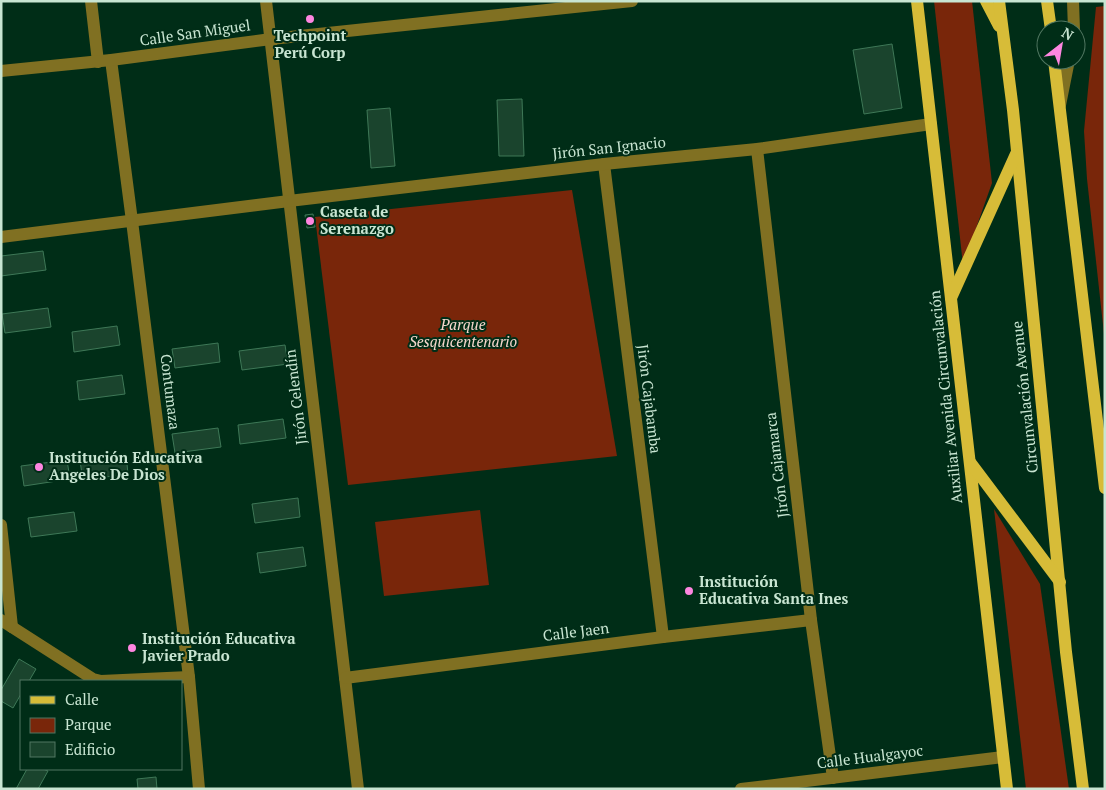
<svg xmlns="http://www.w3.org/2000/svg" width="1106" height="790" viewBox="0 0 1106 790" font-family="'PT Serif',serif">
  <rect width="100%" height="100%" fill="#002d17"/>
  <g fill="#79260a">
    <polygon points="934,1 972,1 992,183 963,265"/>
    <polygon points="1105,6 1105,343 1087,179 1084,131 1096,7"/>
    <polygon points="572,190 617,456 348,485 315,217"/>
    <polygon points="994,509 1040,584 1069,789 1026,789"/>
    <polygon points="480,510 489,585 384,596 375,522"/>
  </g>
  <g fill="#1a442d" stroke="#3e7857">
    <polygon points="892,44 902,108 864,114 853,50"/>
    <polygon points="522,99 524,156 499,156 497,100"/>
    <polygon points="390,108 395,166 371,168 367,110"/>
    <polygon points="313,214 315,227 307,228 305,215"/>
    <polygon points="43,251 46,270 1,276 1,256"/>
    <polygon points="48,308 51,327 5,333 2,314"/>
    <polygon points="117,326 120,345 74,352 72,332"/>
    <polygon points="218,343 220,362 175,368 172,349"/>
    <polygon points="285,345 288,364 242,370 239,351"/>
    <polygon points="122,375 125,394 79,400 77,381"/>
    <polygon points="283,419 286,438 240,444 238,425"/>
    <polygon points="218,428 221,447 175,453 172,434"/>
    <polygon points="126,454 128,474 83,480 80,461"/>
    <polygon points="67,460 70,479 24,486 21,466"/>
    <polygon points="298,498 300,517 255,523 252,504"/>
    <polygon points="74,512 77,531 31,537 28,518"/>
    <polygon points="303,547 306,566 260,573 257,553"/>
    <polygon points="19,659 36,669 29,681 21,681 21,694 13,708 1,701 1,690"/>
    <polygon points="27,769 43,769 48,771 38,789 16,789"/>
    <polygon points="156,777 157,789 138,789 137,779"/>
  </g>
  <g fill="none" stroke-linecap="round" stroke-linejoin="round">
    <g stroke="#807022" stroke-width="12">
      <polyline points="91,1 98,62"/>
      <polyline points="266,1 358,789"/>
      <polyline points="1073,1 1074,30"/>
      <polyline points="111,60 132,221 189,677 199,789"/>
      <polyline points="1,71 111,60 271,39 632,1"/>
      <polyline points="1060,105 1069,60"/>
      <polyline points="757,149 811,620 833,778"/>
      <polyline points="604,164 663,637"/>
      <polyline points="1,237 289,201 604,164 757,149 931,124"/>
      <polyline points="1,525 12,627"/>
      <polyline points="1,620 93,679 101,681 189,677"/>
      <polyline points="345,678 663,637 811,620"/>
      <polyline points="741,789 1003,757"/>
    </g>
    <g stroke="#d7bc38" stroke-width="12">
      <polyline points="917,1 1007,789"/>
      <polyline points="986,1 999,26"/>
      <polyline points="999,1 1013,110 1066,652 1083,789"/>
      <polyline points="1047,1 1051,30"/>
      <polyline points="1054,60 1105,488"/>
      <polyline points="951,298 1016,154"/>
      <polyline points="970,462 1060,582"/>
    </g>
  </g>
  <g fill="#fe86e0" stroke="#002d17" stroke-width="2">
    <circle cx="310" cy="19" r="5"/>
    <circle cx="310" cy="221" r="5"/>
    <circle cx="39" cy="467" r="5"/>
    <circle cx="689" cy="591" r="5"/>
    <circle cx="132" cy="648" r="5"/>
  </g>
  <g text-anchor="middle" stroke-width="4" stroke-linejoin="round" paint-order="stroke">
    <g font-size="15" fill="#c8e5d2" stroke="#002d17">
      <text transform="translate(195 33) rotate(-8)" y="5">Calle San Miguel</text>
      <text transform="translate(609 148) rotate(-6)" y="5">Jirón San Ignacio</text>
      <text transform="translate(170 392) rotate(83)" y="5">Contumaza</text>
      <text transform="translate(296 397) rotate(-97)" y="5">Jirón Celendín</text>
      <text transform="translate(946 397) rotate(-96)" y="5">Auxiliar Avenida Circunvalación</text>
      <text transform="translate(1025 397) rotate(-96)" y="5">Circunvalación Avenue</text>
      <text transform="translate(649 399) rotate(83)" y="5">Jirón Cajabamba</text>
      <text transform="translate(777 465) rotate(-97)" y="5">Jirón Cajamarca</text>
      <text transform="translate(576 632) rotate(-7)" y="5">Calle Jaen</text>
      <text transform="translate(870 757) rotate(-7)" y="5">Calle Hualgayoc</text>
    </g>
    <g font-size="15" font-weight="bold" fill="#c8e5d2" stroke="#002d17" text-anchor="start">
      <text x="310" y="41" text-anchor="middle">Techpoint<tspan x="310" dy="17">Perú Corp</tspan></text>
      <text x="320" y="217">Caseta de<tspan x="320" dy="17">Serenazgo</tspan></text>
      <text x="49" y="463">Institución Educativa<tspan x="49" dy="17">Angeles De Dios</tspan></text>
      <text x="699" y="587">Institución<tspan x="699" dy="17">Educativa Santa Ines</tspan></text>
      <text x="142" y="644">Institución Educativa<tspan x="142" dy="17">Javier Prado</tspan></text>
    </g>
    <g font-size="15" font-style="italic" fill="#f6d7cd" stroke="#002d17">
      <text x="463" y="330">Parque<tspan x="463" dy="17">Sesquicentenario</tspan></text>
    </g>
  </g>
  <rect width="1106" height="790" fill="none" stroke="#c8e5d2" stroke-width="5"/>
  <rect x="20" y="680" width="162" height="90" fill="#002d17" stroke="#507762"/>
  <rect x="30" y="696" width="25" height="8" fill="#d7bc38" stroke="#507762"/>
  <text x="65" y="705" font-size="15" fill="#c8e5d2">Calle</text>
  <rect x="30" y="718" width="25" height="15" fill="#79260a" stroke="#507762"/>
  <text x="65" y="730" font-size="15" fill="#c8e5d2">Parque</text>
  <rect x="30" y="742" width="25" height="15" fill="#1a442d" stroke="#507762"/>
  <text x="65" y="755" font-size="15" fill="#c8e5d2">Edificio</text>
  <g transform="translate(1061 45) rotate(31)"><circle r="24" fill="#002d17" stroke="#507762"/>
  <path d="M0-4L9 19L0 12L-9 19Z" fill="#fe86e0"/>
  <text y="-8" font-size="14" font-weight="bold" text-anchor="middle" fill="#c8e5d2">N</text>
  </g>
</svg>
